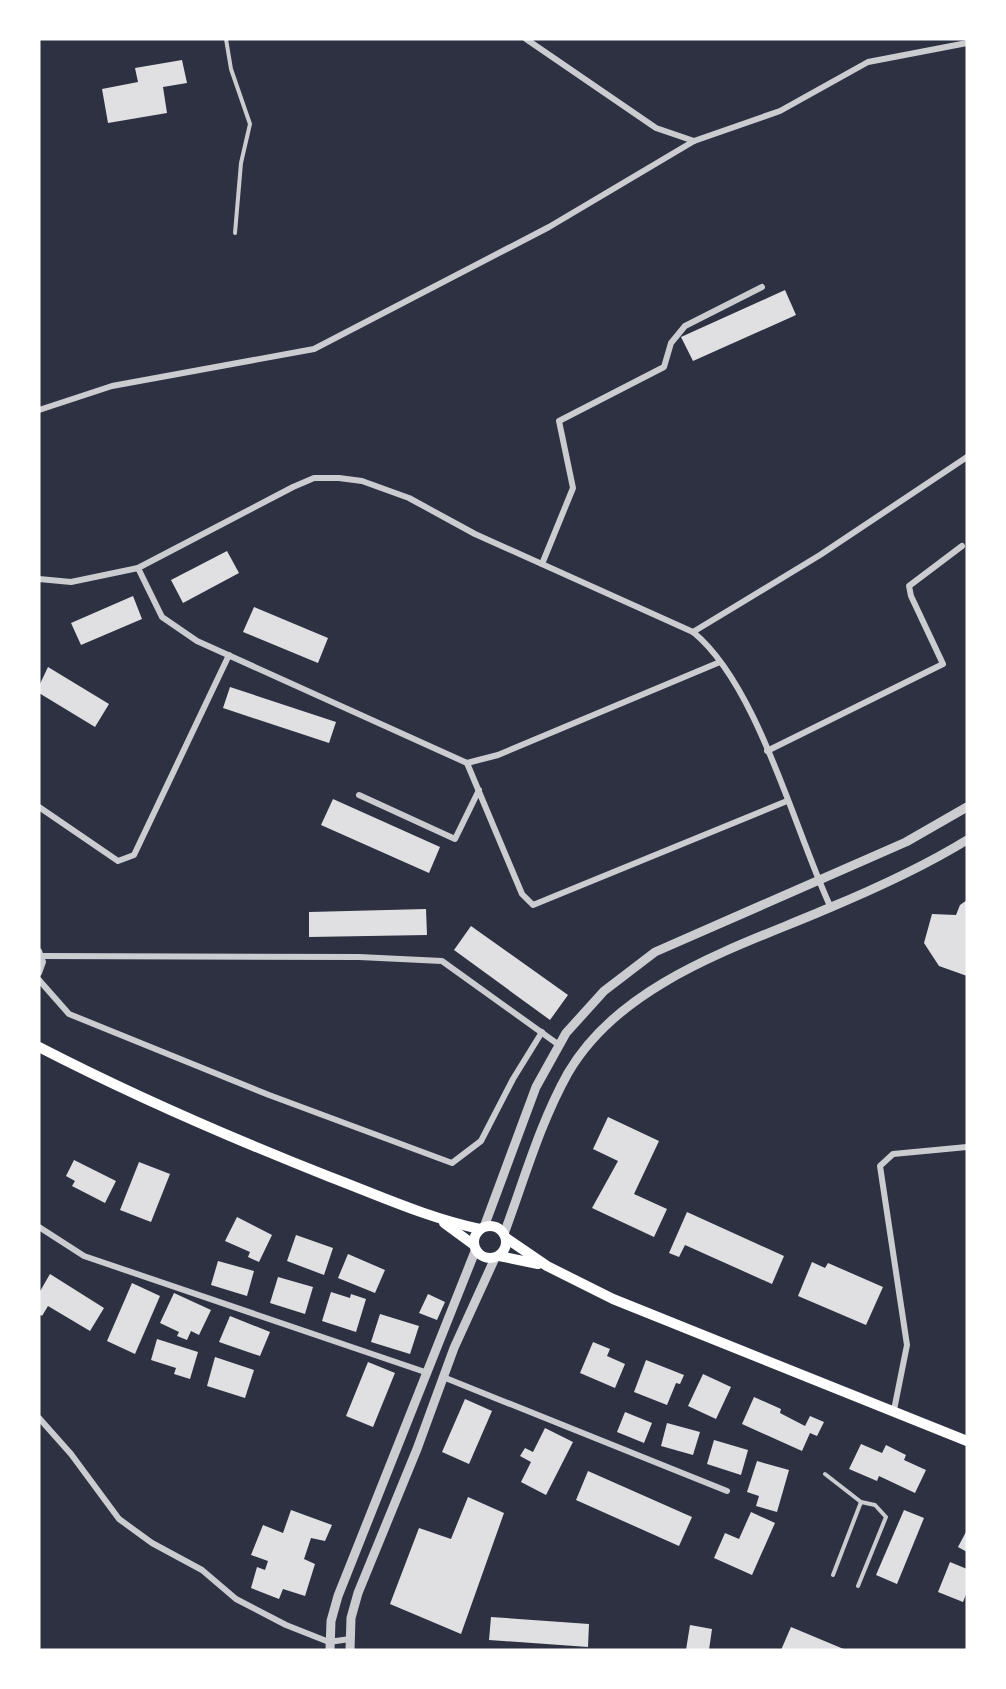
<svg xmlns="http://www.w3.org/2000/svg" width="1006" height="1689" viewBox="0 0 1006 1689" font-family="Rubik,sans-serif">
  <rect width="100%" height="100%" fill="#2d3142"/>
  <g fill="#e0e0e3">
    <polygon points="182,60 187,83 163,87 167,113 108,123 102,89 138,82 135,68"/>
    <polygon points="785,290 796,315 693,361 681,337"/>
    <polygon points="227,551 239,573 183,603 171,580"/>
    <polygon points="133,596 142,619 81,645 71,623"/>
    <polygon points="254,607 328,638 318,663 243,632"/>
    <polygon points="48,667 109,704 95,727 39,693 39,686"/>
    <polygon points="230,687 336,722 329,743 223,708"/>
    <polygon points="333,799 440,847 429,873 321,825"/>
    <polygon points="967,900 967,976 939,966 924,943 932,914 956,915 960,905"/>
    <polygon points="426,909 427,935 309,937 309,912"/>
    <polygon points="471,926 568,995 550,1020 454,950"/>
    <polygon points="608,1117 659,1141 634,1194 667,1209 654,1237 592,1208 618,1161 593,1149"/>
    <polygon points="74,1160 116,1181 105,1203 72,1186 75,1181 66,1176"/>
    <polygon points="139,1162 170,1174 151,1222 120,1210"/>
    <polygon points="687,1212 784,1256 772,1284 685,1245 679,1257 669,1253"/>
    <polygon points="237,1217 272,1235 259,1262 248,1257 250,1252 225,1241"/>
    <polygon points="296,1235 333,1248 324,1275 287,1261"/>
    <polygon points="348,1254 385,1270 375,1293 338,1278"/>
    <polygon points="218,1261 254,1271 247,1296 211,1285"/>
    <polygon points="812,1262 825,1268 828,1263 883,1287 866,1325 798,1296"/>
    <polygon points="50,1274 104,1308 90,1331 48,1306 42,1316 39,1314 39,1293"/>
    <polygon points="278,1277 313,1287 305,1314 270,1303"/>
    <polygon points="132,1283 160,1296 135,1354 107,1341"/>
    <polygon points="331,1292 350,1298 351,1294 366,1299 356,1332 322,1321"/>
    <polygon points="174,1293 211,1310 199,1335 191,1331 187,1340 177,1336 179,1332 160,1323"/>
    <polygon points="428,1294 445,1302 437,1320 419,1313"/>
    <polygon points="380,1314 419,1326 410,1354 371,1342"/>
    <polygon points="230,1316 270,1332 260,1356 219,1342"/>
    <polygon points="157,1339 198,1352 190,1379 174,1374 176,1368 151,1360"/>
    <polygon points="593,1342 610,1349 607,1356 625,1364 615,1388 580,1373"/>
    <polygon points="215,1357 254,1370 245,1398 207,1386"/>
    <polygon points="646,1360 684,1375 680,1384 676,1383 667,1405 634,1392"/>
    <polygon points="368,1362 395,1373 373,1427 346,1416"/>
    <polygon points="703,1374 731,1387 716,1419 688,1406"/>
    <polygon points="754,1397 781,1409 780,1413 805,1426 810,1416 824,1422 817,1436 810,1433 802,1451 742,1424"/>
    <polygon points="465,1399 492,1411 469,1464 442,1452"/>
    <polygon points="625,1412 652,1423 644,1443 617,1432"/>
    <polygon points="667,1423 700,1432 693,1455 661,1446"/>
    <polygon points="545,1428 573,1442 546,1495 521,1482 531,1462 520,1456 525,1448 533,1452"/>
    <polygon points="714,1440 748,1450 741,1475 707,1464"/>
    <polygon points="861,1444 882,1453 886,1445 906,1455 904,1460 926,1470 915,1493 879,1476 877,1481 849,1469"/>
    <polygon points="757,1461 789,1470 777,1512 756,1506 759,1496 747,1492"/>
    <polygon points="588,1471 692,1517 679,1546 576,1500"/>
    <polygon points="468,1497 504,1513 461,1634 390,1604 419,1528 451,1539"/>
    <polygon points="291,1510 332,1525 325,1541 311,1538 304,1559 315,1564 305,1596 283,1589 279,1599 251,1588 257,1567 265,1570 268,1561 251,1555 263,1525 283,1533"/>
    <polygon points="904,1510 924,1518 897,1584 876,1575"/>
    <polygon points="751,1512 775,1523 752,1575 714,1558 725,1533 739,1539"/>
    <polygon points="967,1530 967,1552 958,1547"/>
    <polygon points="950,1562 967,1569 967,1592 963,1602 938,1592"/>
    <polygon points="491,1617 589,1624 588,1647 489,1640"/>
    <polygon points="690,1625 712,1629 709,1650 686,1650"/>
    <polygon points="791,1627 846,1650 781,1650"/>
  </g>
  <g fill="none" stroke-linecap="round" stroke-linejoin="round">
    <g stroke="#caccd0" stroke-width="4">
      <polyline points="226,39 231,69 250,124 241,163 235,233"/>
      <polyline points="825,1474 861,1502 875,1505 886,1517 858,1586"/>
      <polyline points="833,1575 861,1502"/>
    </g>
    <g stroke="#caccd0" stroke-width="6">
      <polyline points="526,39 656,128 694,141"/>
      <polyline points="39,410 112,386 314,349 549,227 694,141 780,111 868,62 967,43"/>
      <polyline points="542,564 573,488 559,421 664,367 671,343 685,326 762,287"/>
      <polyline points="138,568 162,617 197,641 467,763 498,755 720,662"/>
      <path d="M 39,579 L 71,582 L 138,568 L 293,487 L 314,478 L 339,478 L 362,481 L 409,498 L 475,534 L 693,632 C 758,685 794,829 831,908"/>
      <polyline points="693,632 820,555 967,457"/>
      <polyline points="767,751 943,664 911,596 909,586 962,546"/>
      <polyline points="467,763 522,894 533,905 787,801"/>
      <polyline points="359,795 455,839 479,790"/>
      <polyline points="39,807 118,861 134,855 229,655"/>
      <polyline points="39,951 43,962 39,973"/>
      <polyline points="42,956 359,957 442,961 559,1045"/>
      <polyline points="39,980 69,1014 269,1095 452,1163 481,1141 513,1079 542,1032"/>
      <polyline points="39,1227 84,1256 425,1372"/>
      <polyline points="443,1377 727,1491"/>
      <polyline points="894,1410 907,1345 880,1166 893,1154 967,1147"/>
      <polyline points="39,1418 71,1454 119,1519 152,1543 202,1570 236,1599 286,1625 329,1642 350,1639"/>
    </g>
    <g stroke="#caccd0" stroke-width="9">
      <polyline points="484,1227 536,1087 566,1033 604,991 655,952 906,842 967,807"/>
      <path d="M 504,1234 C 524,1180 540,1123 568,1073 C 621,982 738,947 829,908 C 877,888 923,867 967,840"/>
      <polyline points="330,1650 331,1621 338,1596 476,1249"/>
      <polyline points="350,1650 351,1618 358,1593 417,1449 454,1348 495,1258"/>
    </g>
    <g stroke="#fff" stroke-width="10">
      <path d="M 39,1047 C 134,1096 231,1138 330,1177 C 380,1196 428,1218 480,1229"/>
      <polyline points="444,1223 474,1245"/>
      <circle cx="490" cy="1242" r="16"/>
      <polyline points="506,1238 547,1266 613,1299 967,1441"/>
      <polyline points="499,1256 538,1264"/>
    </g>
  </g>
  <rect width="1006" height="1689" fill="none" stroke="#ffffff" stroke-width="81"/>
</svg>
